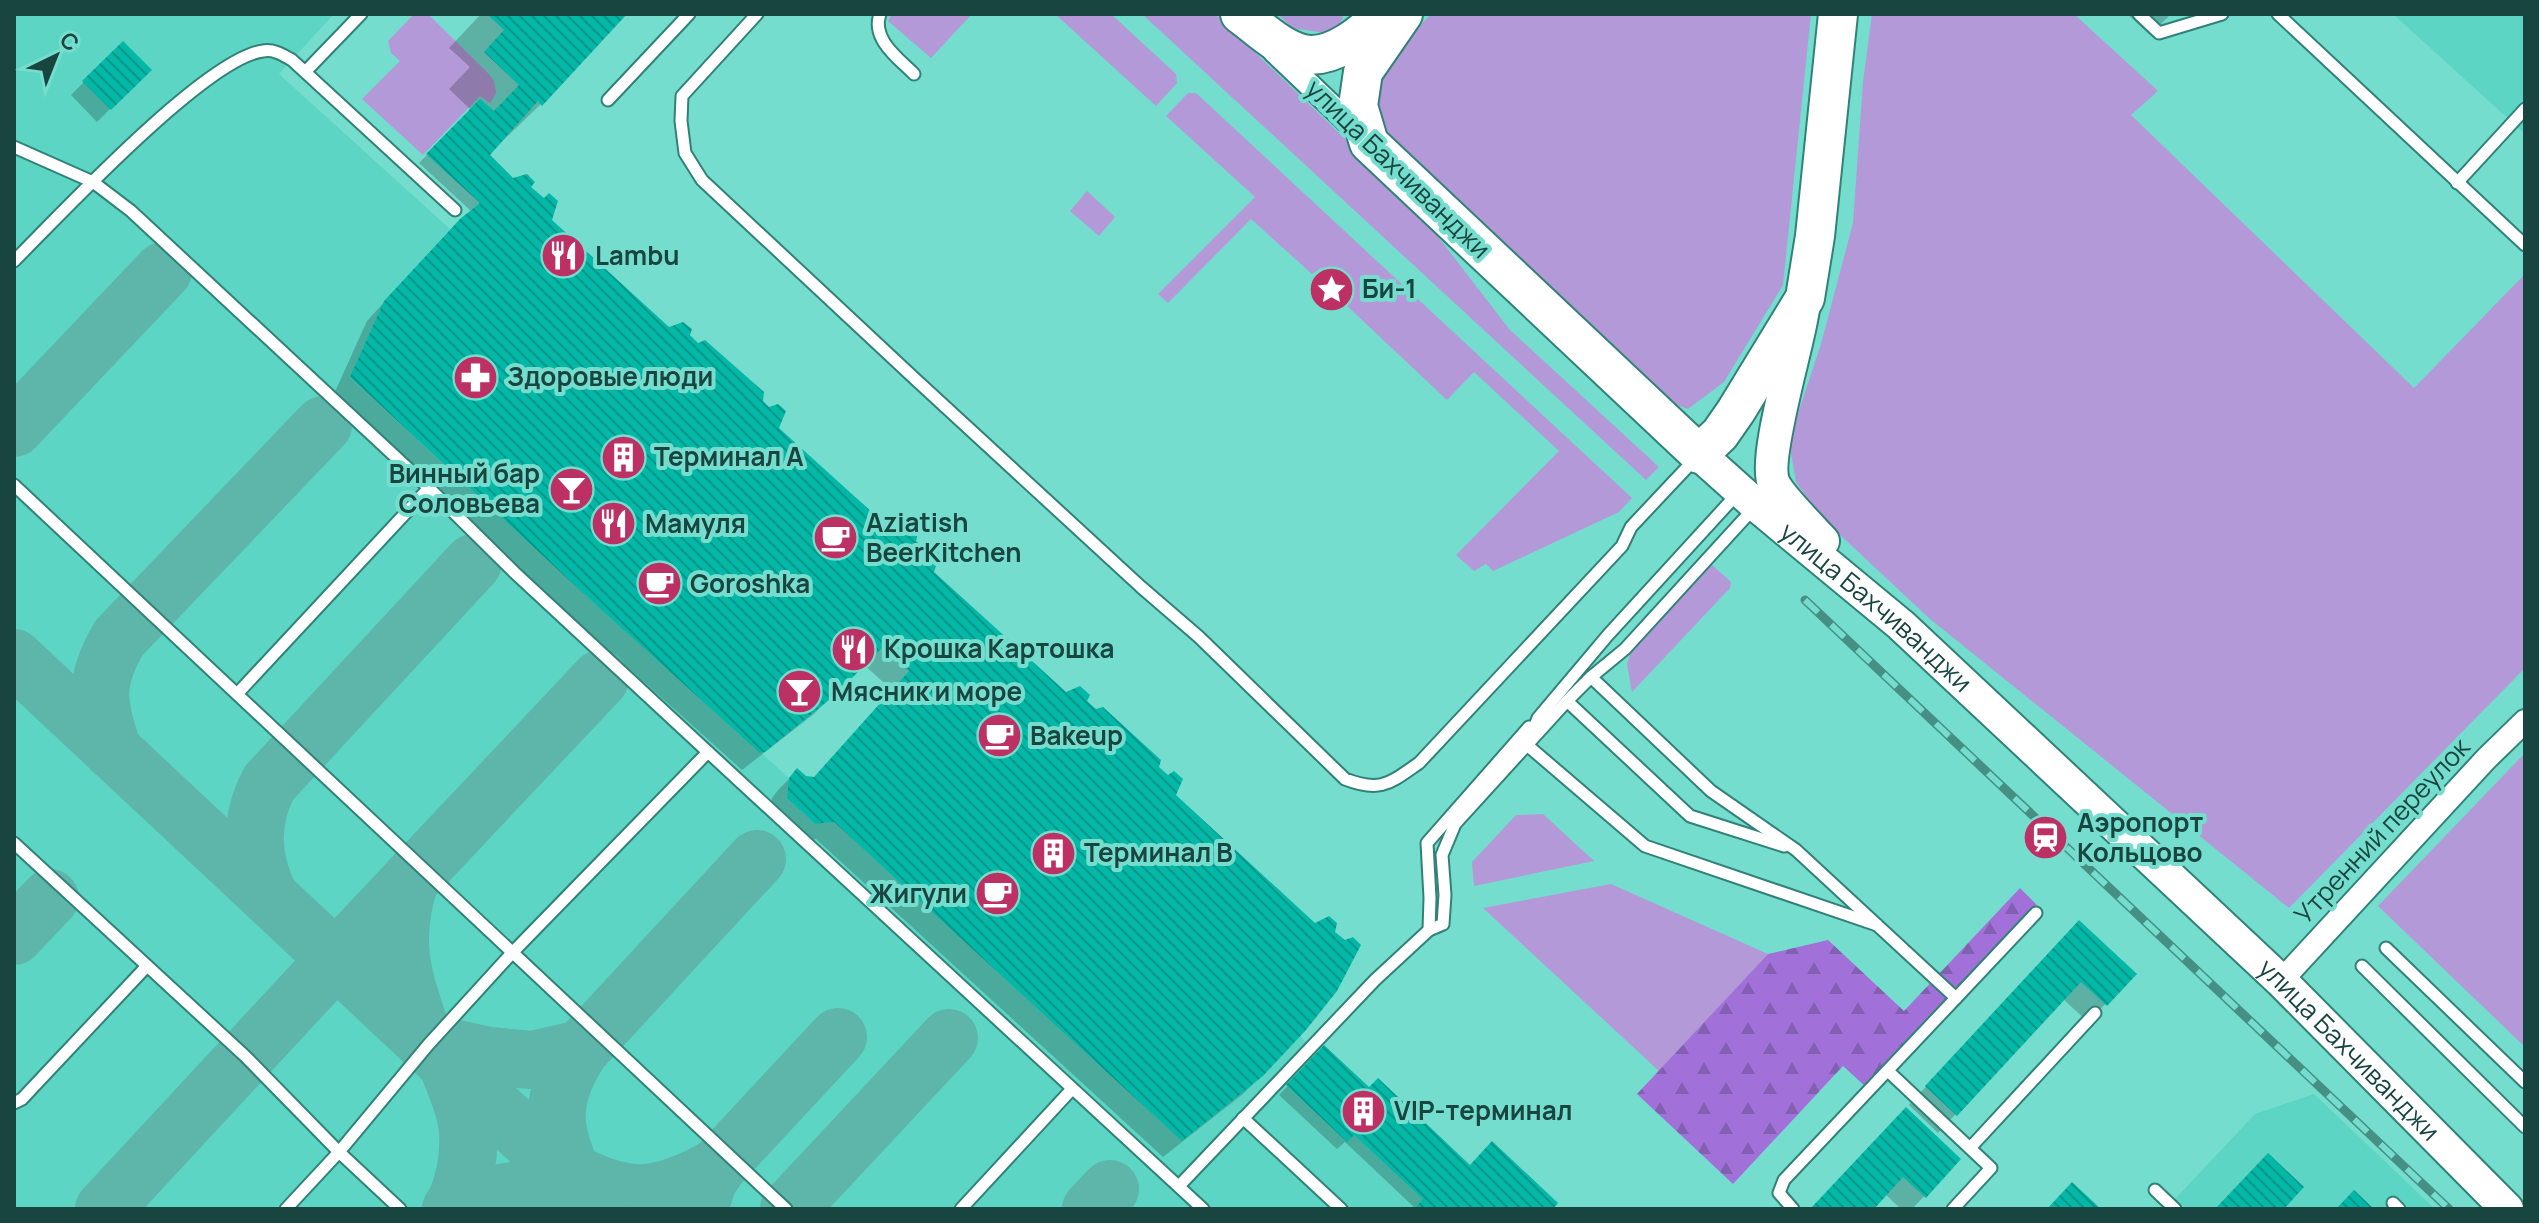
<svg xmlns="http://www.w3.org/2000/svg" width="2539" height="1223" viewBox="0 0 2539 1223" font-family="Manrope,sans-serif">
  <defs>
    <pattern id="forest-firs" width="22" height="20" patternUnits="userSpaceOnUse" patternTransform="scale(2)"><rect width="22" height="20" fill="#a171d9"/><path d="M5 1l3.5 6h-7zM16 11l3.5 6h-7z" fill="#825fb1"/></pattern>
    <pattern id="building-back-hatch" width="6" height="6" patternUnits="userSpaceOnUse" patternTransform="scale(2)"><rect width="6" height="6" fill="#04b8a7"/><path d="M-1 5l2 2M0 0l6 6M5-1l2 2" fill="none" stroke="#059789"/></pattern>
  </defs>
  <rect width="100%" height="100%" fill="#75ddce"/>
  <g fill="#5dd5c4">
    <polygon points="14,14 334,14 279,74 450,229 384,301 350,378 584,594 789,778 787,799 815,824 834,822 1182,1140 1263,1076 1300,1036 1316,1053 1286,1086 1347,1142 1354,1135 1423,1199 1415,1209 14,1209"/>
    <polygon points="2393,14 2525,14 2525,134"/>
    <polygon points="2314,1094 2435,1209 2185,1209 2174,1200 2255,1114"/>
  </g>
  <g fill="#b399d8">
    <polygon points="414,14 428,14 488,73 494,81 496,93 490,103 480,96 423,155 362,99 400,61 391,53 388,41"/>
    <polygon points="892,14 972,14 931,58 888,21"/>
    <polygon points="1055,14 1111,14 1176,74 1177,83 1156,106"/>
    <polygon points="1142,14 1215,14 1412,203 1510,330 1659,467 1646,480"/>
    <polygon points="1278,14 1340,14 1343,18 1332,34 1292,28"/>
    <polygon points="1431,14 1811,14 1783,285 1724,382 1688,409 1663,400 1383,129 1375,107 1384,64"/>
    <polygon points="1872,14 2074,14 2158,91 2131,115 2414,388 2525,274 2525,668 2289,908 1930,619 1821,517 1796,482 1789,441 1821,344 1853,223 1863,82"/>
    <polygon points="1188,93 1196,93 1632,498 1619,512 1493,571 1486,564 1474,571 1456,555 1559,451 1474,372 1447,400 1347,306 1354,297 1353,290 1331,269 1321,268 1312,274 1251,219 1168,303 1158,294 1255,197 1166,116"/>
    <polygon points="1087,191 1115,217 1099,236 1070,211"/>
    <polygon points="1711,564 1731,582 1730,588 1632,692 1627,664 1632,649"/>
    <polygon points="2525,753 2525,1047 2378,906"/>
    <polygon points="1543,814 1594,861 1474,886 1472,862 1516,815"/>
    <polygon points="1611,884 1768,954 1659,1071 1483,908"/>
  </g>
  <polygon fill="url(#forest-firs)" points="2020,888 2037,905 1867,1088 1843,1066 1733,1184 1637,1094 1768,954 1828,940 1904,1011"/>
  <g fill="#0003">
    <polygon points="481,14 625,14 540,105 488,155 512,180 529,187 549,221 669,329 688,336 760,401 776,428 895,536 914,542 932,572 1066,695 1084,701 1157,768 1174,795 1262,1075 1243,1094 1163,1157 816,839 796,841 770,817 772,798 779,789 797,771 805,778 813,779 892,690 863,664 814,714 742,770 566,612 333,396 367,321 442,239 472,212 419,163 471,110 449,89 470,67 449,48"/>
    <polygon points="2127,14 2171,14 2150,35"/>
    <polygon points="123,43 149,70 97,122 71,95"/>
    <polygon points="2061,940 2134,974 2088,1022 2063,999 1938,1133 1909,1105"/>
    <polygon points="1324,1048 1369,1090 1470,1167 1550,1209 1416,1209 1345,1142 1337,1149 1279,1095"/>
    <polygon points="1888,1128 1959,1160 1912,1209 1901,1209 1885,1194 1871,1209 1812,1209"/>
  </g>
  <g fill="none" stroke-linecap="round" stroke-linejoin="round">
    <g stroke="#5db6a9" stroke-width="58">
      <polyline points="14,428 163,271"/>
      <polyline points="14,658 603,1209"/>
      <path d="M 113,751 C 97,704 93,682 119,638 L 323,425"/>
      <path d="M 410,880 C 389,945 404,981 425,1042 L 489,1056 L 532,1060 L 581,1049"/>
      <path d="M 269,896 C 251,858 249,821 269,783 L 473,563"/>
      <polyline points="14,936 50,898"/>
      <path d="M 448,1066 C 464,1106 473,1124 466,1168 C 463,1183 460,1197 451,1209"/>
      <path d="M 566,1169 C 626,1203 658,1200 717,1167"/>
      <path d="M 578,1185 C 551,1132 547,1100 581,1049 L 757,859"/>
      <polyline points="104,1209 336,959 600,679"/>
      <path d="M 461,1209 C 513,1180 544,1189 598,1204"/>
      <polyline points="699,1209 708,1181 717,1167 838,1037"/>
      <polyline points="789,1209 949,1038"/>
      <polyline points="1091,1209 1110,1189"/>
    </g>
  </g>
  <g fill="url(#building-back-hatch)">
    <polygon points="487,14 627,14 542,106 538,101 490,155 513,178 527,174 535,182 531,187 544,198 549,193 558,201 552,220 669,327 683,322 692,329 690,335 698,343 705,340 764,392 763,401 769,407 778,404 786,411 779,428 895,533 909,526 918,534 916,541 926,550 932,547 940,554 934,572 1066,692 1080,686 1090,695 1087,701 1096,709 1103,707 1161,760 1159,767 1168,775 1174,771 1183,779 1176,795 1315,923 1329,916 1337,923 1335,932 1345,940 1353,937 1361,945 1337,991 1306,1030 1263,1076 1182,1141 834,822 815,824 787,798 789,778 797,768 806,776 814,777 909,671 882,648 834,696 765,752 760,753 584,594 350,377 384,301 460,219 480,203 426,154 480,99 494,111 519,85 484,52 504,30"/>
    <polygon points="123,41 152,70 111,110 82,81"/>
    <polygon points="2079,920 2137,974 2107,1006 2081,982 1957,1116 1925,1086"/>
    <polygon points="1324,1045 1369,1087 1378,1078 1470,1165 1492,1141 1558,1203 1553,1209 1414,1209 1423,1199 1354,1135 1347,1142 1286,1085"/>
    <polygon points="1906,1107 1961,1159 1926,1198 1903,1177 1874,1209 1810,1209"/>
    <polygon points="2268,1153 2304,1187 2284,1209 2215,1209"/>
    <polygon points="2072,1182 2101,1209 2047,1209"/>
    <polygon points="2354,1190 2374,1209 2336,1209"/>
  </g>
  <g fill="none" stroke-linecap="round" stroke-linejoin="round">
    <defs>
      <g id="service">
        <path d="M 757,14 L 682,96 L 681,121 L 685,153 L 702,180 L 914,378 L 1141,587 L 1199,637 L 1345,779 C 1381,793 1390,783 1419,763 L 1622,546 L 1631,527 L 1694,460"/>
        <path d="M 880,14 C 871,39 898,58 914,74"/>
        <polyline points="2139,14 2159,33 2222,14"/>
        <polyline points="2278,14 2525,245"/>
        <polyline points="306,71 361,14"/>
        <polyline points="608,100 689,14"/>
        <polyline points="14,147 93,182 131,211 429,488 515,573 708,752 1203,1209"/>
        <polyline points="2457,183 2525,109"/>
        <path d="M 14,261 C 59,216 206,58 263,51 C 274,49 283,55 292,60 L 455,210"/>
        <polyline points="14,485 786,1209"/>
        <polyline points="1738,493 1608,635 1538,718 1527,745 1645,846 1877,925"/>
        <polyline points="1591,677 1711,791 1796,850 1956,998 2036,913"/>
        <polyline points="237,694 429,488"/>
        <polyline points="1567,701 1690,816 1784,846"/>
        <polyline points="14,843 245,1056 339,1152 400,1209"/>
        <polyline points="1429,930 1430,898 1427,843 1529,727"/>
        <polyline points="2386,948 2525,1082"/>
        <polyline points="2362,966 2525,1127"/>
        <polyline points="1888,1071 1991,1168 1953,1209"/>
        <polyline points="14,1103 22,1099 147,966"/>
        <polyline points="1243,1118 1341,1209"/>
        <polyline points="1970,1148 2095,1013"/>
        <polyline points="1179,1186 1375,980 1429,930 1443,924 1445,895 1442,855 1455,824 1567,701 1591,677 1625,649 1754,508"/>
        <polyline points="2155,1190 2175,1209"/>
        <polyline points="2393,1203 2399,1209"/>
        <polyline points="286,1209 339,1152 428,1045 512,953 708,752"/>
        <polyline points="961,1209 1072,1089"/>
        <polyline points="1793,1209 1779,1193 1784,1180 1956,998"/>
      </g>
      <g id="minor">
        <polyline points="1274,51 1362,135"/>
        <polyline points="2281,981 2486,759 2525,721"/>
      </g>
      <g id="secondary">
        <path d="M 1803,309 C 1799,343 1762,459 1774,484 C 1781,498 1811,528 1823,541"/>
        <path id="s1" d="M 1699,454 L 1756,505 L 1901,625 L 2281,981 L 2507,1209"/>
      </g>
      <g id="trunk">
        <path d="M 1240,14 C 1258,27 1280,49 1303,54 C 1333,60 1363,33 1384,14"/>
        <polyline points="1403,14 1363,72 1358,106 1369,143 1699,454 1720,434 1736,411 1805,298 1815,236 1838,14"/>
      </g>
    </defs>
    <use href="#service" stroke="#308277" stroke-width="15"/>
    <use href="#minor" stroke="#308277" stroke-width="26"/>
    <use href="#secondary" stroke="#308277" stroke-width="36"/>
    <use href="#trunk" stroke="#308277" stroke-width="42"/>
    <use href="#service" stroke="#fff" stroke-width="11"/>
    <use href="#minor" stroke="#fff" stroke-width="22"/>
    <use href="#secondary" stroke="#fff" stroke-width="32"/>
    <use href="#trunk" stroke="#fff" stroke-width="38"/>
    <defs>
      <polyline id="rail" points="1805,600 2449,1209"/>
    </defs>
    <use href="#rail" stroke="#458f84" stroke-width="9"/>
    <use href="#rail" stroke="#75ddce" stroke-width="6" stroke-dasharray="18" stroke-linecap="butt"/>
  </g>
  <defs>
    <symbol id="restaurant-disc" viewBox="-11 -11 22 22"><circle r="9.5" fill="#bd3064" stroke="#75ddce"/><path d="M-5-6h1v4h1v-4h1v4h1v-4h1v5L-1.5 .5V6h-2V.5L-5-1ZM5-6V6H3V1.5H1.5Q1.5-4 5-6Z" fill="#fff"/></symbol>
    <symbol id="sight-disc" viewBox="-11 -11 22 22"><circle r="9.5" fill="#bd3064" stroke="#75ddce"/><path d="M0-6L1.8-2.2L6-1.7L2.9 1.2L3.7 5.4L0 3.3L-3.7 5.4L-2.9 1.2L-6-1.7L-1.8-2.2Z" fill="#fff"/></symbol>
    <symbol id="pharmacy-disc" viewBox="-11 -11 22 22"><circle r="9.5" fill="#bd3064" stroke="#75ddce"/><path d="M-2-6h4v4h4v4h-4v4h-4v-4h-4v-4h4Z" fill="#fff"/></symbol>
    <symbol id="building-disc" viewBox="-11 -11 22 22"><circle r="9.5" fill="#bd3064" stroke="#75ddce"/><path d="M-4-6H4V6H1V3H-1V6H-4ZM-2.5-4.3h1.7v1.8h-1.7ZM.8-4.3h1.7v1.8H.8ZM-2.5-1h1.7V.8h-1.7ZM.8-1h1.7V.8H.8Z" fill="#fff"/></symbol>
    <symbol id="bar-disc" viewBox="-11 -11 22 22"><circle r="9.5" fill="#bd3064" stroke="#75ddce"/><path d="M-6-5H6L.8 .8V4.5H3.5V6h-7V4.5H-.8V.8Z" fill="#fff"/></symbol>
    <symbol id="cafe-disc" viewBox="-11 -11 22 22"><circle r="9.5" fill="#bd3064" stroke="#75ddce"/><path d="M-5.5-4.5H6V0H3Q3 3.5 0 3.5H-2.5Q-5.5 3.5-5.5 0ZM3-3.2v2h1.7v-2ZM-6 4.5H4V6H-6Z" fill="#fff"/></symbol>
    <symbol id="station-disc" viewBox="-11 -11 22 22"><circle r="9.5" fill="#bd3064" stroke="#75ddce"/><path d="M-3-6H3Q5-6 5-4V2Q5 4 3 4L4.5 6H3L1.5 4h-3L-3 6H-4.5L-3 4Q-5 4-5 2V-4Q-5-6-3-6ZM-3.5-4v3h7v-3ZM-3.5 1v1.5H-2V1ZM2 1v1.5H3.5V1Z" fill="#fff"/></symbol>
  </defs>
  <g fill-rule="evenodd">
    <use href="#restaurant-disc" x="538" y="230" width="51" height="51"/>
    <use href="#sight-disc" x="1306" y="264" width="51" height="51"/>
    <use href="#pharmacy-disc" x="450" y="352" width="51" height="51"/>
    <use href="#building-disc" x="598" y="432" width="51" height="51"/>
    <use href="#bar-disc" x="546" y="464" width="51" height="51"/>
    <use href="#restaurant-disc" x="588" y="498" width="51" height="51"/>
    <use href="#cafe-disc" x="810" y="512" width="51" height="51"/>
    <use href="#cafe-disc" x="634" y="558" width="51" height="51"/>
    <use href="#restaurant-disc" x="828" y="624" width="51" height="51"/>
    <use href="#bar-disc" x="774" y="666" width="51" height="51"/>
    <use href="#cafe-disc" x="974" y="710" width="51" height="51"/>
    <use href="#station-disc" x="2020" y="812" width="51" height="51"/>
    <use href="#building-disc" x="1028" y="828" width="51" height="51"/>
    <use href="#cafe-disc" x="972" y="868" width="51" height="51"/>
    <use href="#building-disc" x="1338" y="1086" width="51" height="51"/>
  </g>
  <g text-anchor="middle" stroke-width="8" stroke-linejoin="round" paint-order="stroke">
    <g font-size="26" fill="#18453f" stroke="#75ddce">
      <text transform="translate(1398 169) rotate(44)" y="9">улица Бахчиванджи</text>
      <text dy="9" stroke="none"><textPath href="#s1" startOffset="234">улица Бахчиванджи</textPath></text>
      <text transform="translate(2382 831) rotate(-47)" y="9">Утренний переулок</text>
      <text dy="9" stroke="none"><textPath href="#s1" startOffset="882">улица Бахчиванджи</textPath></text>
    </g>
    <g font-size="26" font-weight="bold" fill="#18453f" stroke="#75ddce" text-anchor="start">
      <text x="595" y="265">Lambu</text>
      <text x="1362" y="298">Би-1</text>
      <text x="507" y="386">Здоровые люди</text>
      <text x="654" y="466">Терминал А</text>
      <text x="540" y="483" text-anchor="end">Винный бар<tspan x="540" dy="30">Соловьева</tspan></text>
      <text x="866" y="532">Aziatish<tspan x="866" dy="30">BeerKitchen</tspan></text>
      <text x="645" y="533">Мамуля</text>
      <text x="690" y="593">Goroshka</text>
      <text x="884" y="658">Крошка Картошка</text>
      <text x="831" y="701">Мясник и море</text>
      <text x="1030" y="745">Bakeup</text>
      <text x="2077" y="832">Аэропорт<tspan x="2077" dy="30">Кольцово</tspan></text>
      <text x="1084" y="862">Терминал B</text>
      <text x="967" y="903" text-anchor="end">Жигули</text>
      <text x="1394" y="1120">VIP-терминал</text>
    </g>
  </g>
  <rect width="2539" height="1223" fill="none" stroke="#18453f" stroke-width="32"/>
  <g transform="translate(56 56) rotate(43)" stroke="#75ddce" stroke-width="6" paint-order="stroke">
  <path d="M0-6L14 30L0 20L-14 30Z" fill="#18453f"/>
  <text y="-12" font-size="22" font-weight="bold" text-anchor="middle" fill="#18453f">С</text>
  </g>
</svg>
